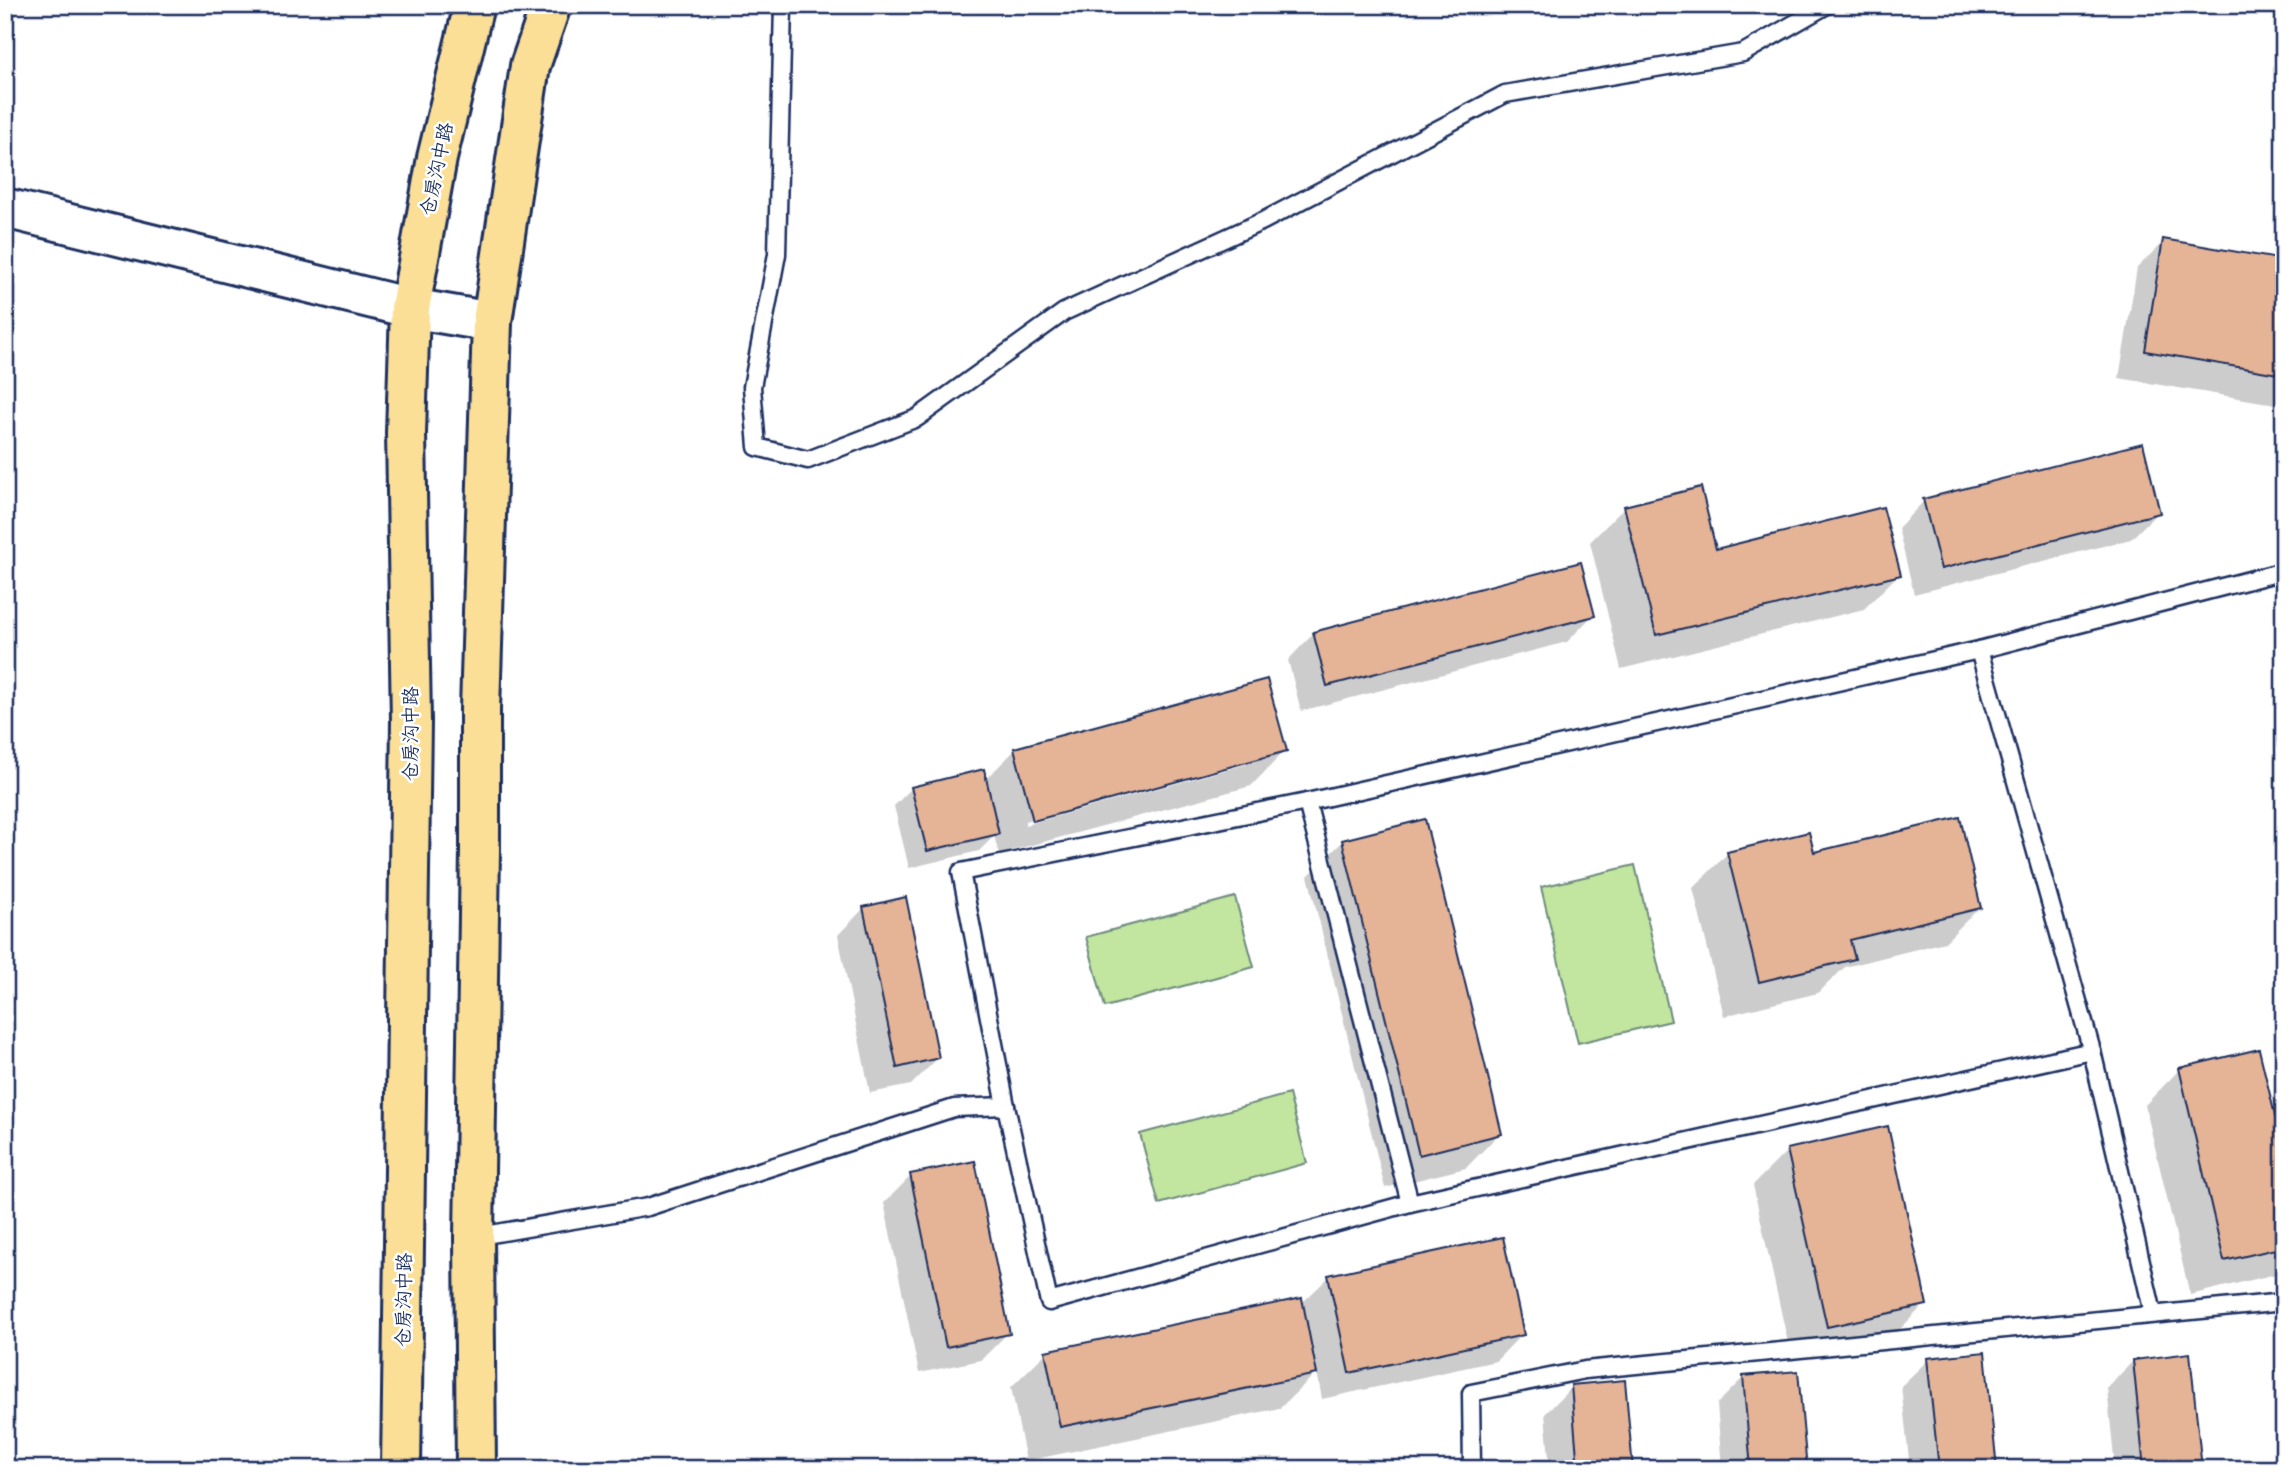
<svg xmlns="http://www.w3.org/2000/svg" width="2289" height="1474" viewBox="0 0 2289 1474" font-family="'Playpen Sans','LXGW WenKai TC',sans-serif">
  <rect width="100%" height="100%" fill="#fff"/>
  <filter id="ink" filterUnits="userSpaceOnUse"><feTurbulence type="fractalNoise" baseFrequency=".0143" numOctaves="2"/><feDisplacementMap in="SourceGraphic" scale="14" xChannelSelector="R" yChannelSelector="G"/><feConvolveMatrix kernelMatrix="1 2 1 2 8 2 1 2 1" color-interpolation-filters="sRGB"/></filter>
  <g filter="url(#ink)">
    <g fill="#c2e59f" stroke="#6e8a7e" stroke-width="2">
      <polygon points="1635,865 1671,1021 1578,1043 1541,887"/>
      <polygon points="1235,897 1254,967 1105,1007 1086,937"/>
      <polygon points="1289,1094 1307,1163 1159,1204 1140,1134"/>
    </g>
    <g fill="#0003" fill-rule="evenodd">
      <polygon points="2164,241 2284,261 2284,395 2274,404 2119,378 2137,268"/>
      <polygon points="1924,501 2158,512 2131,539 1914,594 1898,528"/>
      <polygon points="1625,507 1715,551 1899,574 1864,609 1621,669 1590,542"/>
      <polygon points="1593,615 1567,642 1301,711 1288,660 1314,633"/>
      <path d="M 1015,750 L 1285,751 L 1251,786 L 999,854 L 994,836 L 979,851 L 909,868 L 894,806 L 912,788 L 985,780 ZM 1247,761 L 1247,764 L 1025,825 L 1025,821 Z"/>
      <polygon points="1343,841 1500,1133 1466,1168 1385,1188 1308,876"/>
      <polygon points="1728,853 1813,854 1979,908 1945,942 1845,967 1818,993 1724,1016 1693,888"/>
      <polygon points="864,908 938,1058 911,1085 870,1093 838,935"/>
      <polygon points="2179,1070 2284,1161 2284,1272 2190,1295 2145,1105"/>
      <polygon points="1788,1150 1925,1304 1890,1339 1792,1361 1753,1185"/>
      <polygon points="911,1176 1008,1333 981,1360 919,1373 884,1203"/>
      <polygon points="1329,1277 1522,1334 1496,1361 1322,1399 1317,1372 1280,1408 1026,1461 1011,1387 1046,1353 1301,1304"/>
      <polygon points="1928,1360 1995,1469 1910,1469 1901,1386"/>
      <polygon points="2133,1361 2200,1469 2115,1469 2107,1388"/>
      <polygon points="1743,1378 1805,1469 1722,1469 1717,1404"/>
      <polygon points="1572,1387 1632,1469 1550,1469 1545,1414"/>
    </g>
    <g fill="#e5b496" stroke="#1b2f5e" stroke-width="2">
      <polygon points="2163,239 2284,260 2284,375 2145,351"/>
      <polygon points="2143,443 2160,513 1941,569 1923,499"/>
      <polygon points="1701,487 1716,549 1883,507 1901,575 1656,635 1624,506"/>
      <polygon points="1581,562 1595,616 1327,686 1313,632"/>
      <polygon points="1267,679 1287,751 1033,821 1014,748"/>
      <polygon points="984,769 999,834 927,851 911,787"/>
      <polygon points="1960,817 1981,908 1850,940 1855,959 1759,982 1727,852 1809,832 1814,852"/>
      <polygon points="1425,819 1502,1134 1419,1155 1342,840"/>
      <polygon points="906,897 939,1058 897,1068 863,907"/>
      <polygon points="2259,1049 2284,1153 2284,1247 2224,1261 2179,1068"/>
      <polygon points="1888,1126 1927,1305 1827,1327 1787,1149"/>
      <polygon points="975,1161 1010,1334 946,1347 910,1174"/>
      <polygon points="1503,1237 1524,1335 1349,1373 1328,1275"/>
      <polygon points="1302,1298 1317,1374 1060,1427 1045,1351"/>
      <polygon points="1985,1352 1997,1469 1939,1469 1927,1358"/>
      <polygon points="2190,1353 2202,1469 2144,1469 2133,1360"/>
      <polygon points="1798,1371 1807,1469 1751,1469 1743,1376"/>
      <polygon points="1625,1380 1633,1469 1578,1469 1571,1385"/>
    </g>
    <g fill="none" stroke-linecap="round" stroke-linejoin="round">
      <defs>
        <g id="lane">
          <polyline points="783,5 777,254 752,387 757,447 808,460 917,418 1064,312 1263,221 1505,94 1743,53 1827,5"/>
          <polyline points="1979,650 2092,1051 2153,1313"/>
          <polyline points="1307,802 1410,1203"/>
          <polyline points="2092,1051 1410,1203 1049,1302 1006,1106 961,872 1307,802 1979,650 2284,571"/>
          <polyline points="474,1237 648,1207 954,1108 1006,1106"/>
          <polyline points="1472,1469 1471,1393 1585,1370 2284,1302"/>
        </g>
        <polyline id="secondary" points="5,208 410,308 492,322"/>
        <g id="highway">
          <polyline points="401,1469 411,721 406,433 410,308 437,158 474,5"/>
          <polyline points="476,1469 474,1237 480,850 480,710 492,322 530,66 551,5"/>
        </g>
      </defs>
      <use href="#lane" stroke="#1b2f5e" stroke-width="21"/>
      <use href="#secondary" stroke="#1b2f5e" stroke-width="44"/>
      <use href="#highway" stroke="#1b2f5e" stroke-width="44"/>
      <use href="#lane" stroke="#fff" stroke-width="16"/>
      <use href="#secondary" stroke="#fff" stroke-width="38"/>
      <use href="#highway" stroke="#fbdf96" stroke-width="38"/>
    </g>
  </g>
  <g text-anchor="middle" stroke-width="5" stroke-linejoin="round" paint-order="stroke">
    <g font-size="19" fill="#1b2f5e" stroke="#fff">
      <text transform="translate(436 169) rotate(-78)" y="7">仓房沟中路</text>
      <text transform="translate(410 734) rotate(-90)" y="7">仓房沟中路</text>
      <text transform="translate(403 1300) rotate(-89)" y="7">仓房沟中路</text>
    </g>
  </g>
  <rect width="2289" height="1474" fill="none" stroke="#fff" stroke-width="28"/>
  <rect x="14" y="14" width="2261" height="1446" fill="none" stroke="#1b2f5e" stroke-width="2.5" filter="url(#ink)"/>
</svg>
